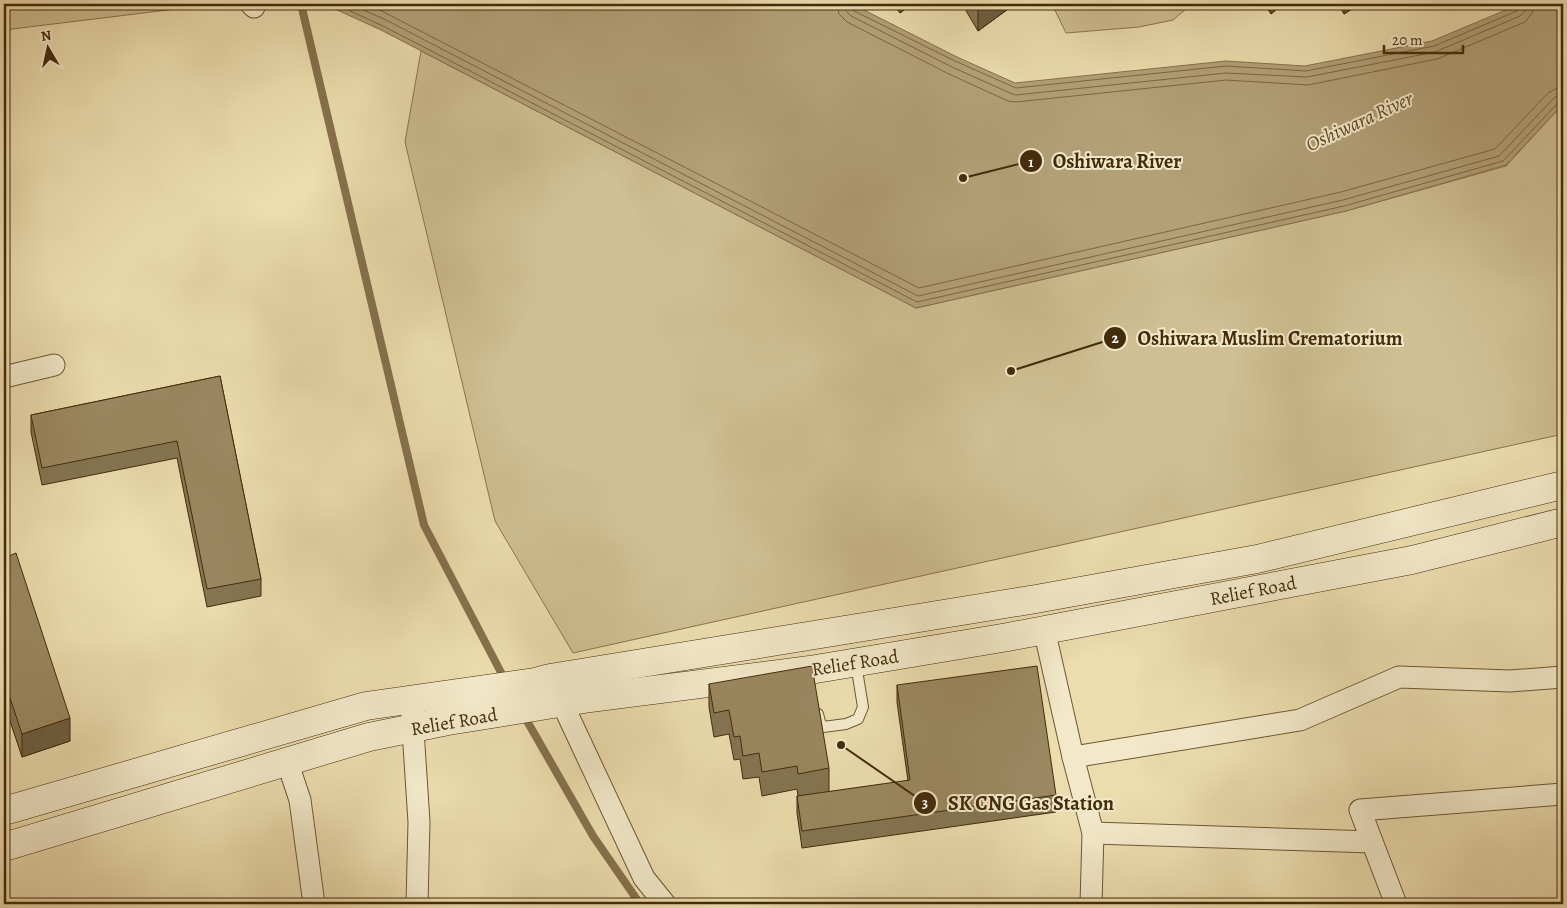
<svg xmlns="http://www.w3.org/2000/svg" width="1567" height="908" viewBox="0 0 1567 908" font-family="Alegreya,serif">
  <rect width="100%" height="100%" fill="#ecddae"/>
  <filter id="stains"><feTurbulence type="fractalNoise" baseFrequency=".004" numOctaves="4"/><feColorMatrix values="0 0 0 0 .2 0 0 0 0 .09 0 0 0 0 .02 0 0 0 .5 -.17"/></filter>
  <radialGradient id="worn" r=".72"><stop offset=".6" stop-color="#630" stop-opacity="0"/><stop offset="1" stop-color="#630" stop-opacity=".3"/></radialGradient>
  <g fill="#cfbf92" stroke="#89754e">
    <polygon points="4,4 217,4 4,30"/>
    <polygon points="1052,4 1192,4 1173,20 1139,27 1066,33"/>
    <polygon points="421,51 916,308 1346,211 1506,166 1563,104 1563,434 573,653 495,521 405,142"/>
  </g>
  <polygon fill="#b3a077" stroke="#86714c" points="324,4 852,4 957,57 1015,83 1226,61 1305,66 1432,41 1520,4 1563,4 1563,104 1506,165 1346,211 916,308 381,30"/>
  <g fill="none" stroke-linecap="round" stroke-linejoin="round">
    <g stroke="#7b6641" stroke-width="1">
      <polyline points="335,4 383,26 917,302 1344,206 1503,161 1558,103 1563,101"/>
      <polyline points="350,4 386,20 918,296 1343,200 1499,156 1553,99 1557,96 1563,95"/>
      <polyline points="368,4 919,288 1341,192 1495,149 1548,93 1555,89 1563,88"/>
      <polyline points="837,4 839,14 847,22 949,74 1008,101 1016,102 1226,80 1308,85 1437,59 1525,22 1532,13 1534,4"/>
      <polyline points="845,4 846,11 851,16 952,67 1010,93 1016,95 1226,73 1307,77 1435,52 1520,16 1525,11 1527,4"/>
      <polyline points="851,4 851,8 854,11 955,61 1016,88 1226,66 1306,71 1434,46 1517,11 1520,8 1520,4"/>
    </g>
    <g stroke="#86714c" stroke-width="8">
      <polyline points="301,4 424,525 506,682"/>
      <polyline points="523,714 593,836 640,904"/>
    </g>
    <defs>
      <polyline id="lane" points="818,714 820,722 823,727 846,724 858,719 863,707 856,664"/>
      <g id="street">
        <polyline points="251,4 254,7"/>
        <polyline points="4,377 54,365"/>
        <polyline points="1044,629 1073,757 1093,833 1091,904"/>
        <polyline points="556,690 644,878 665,904"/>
        <polyline points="412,715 419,822 417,904"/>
        <polyline points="1073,757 1300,720 1399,677 1510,681 1563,677"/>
        <polyline points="287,761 300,800 314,904"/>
        <polyline points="1093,833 1372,842"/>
        <polyline points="1396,904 1360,810 1563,794"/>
      </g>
      <g id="secondary">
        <polyline points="4,811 366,706 535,682 550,678 1036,599 1257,559 1563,485"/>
        <polyline points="4,847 369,737 448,721 590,698 810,670 1008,637 1412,560 1563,522"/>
      </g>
    </defs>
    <use href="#lane" stroke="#6d5834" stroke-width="12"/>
    <use href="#street" stroke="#6d5834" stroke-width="23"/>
    <use href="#secondary" stroke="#432b0b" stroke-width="29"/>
    <use href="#lane" stroke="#f3e9ca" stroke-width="10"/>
    <use href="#street" stroke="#f3e9ca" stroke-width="21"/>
    <use href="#secondary" stroke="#f3e9ca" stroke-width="28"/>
  </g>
  <g fill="#857553" stroke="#432b0b">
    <polygon points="893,4 912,4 900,13"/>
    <polygon points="962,4 1015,4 978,31"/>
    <polygon points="1264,4 1283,4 1271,14"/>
    <polygon points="1338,4 1360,4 1344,14"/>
    <polygon points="220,376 261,579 261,596 207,607 177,458 42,485 31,432 31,415"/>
    <polygon points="4,558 70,741 22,757 4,703"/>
    <polygon points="709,684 829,768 829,792 908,781 897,702 897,685 1056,795 1056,812 802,848 797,813 797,796 798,796 797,789 762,796 759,777 743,779 740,759 734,760 729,734 714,737 709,707"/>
  </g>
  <g fill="#6c5f43" stroke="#432b0b">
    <polygon points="900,4 912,4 900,13"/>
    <polygon points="982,4 1015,4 978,31 978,7"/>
    <polygon points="1271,4 1283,4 1271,14"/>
    <polygon points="1353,4 1360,4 1344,14 1344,9"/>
    <polygon points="70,718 70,741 22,757 22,734"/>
  </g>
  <g fill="#9b8860" stroke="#432b0b">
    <polygon points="976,4 982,4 978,7"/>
    <polygon points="1341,4 1353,4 1344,9"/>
    <polygon points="220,376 261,579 207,589 177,441 42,468 31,415"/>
    <polygon points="16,553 70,718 22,734 4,680 4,558"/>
    <polygon points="812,666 829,768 798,774 797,766 762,772 759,753 743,756 740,736 734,737 729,710 714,713 709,684"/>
    <polygon points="1037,666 1056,795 802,831 797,796 910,780 897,685"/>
  </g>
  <g text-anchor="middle" stroke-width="4" stroke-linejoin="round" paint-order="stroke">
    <g font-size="19" fill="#432b0b" stroke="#f3e9ca">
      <text transform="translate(1253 590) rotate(-11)" y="7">Relief Road</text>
      <text transform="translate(855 662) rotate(-9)" y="7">Relief Road</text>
      <text transform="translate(454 721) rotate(-10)" y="7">Relief Road</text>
    </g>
    <g font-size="20" font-style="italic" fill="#5f4826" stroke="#f3e9ca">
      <text transform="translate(1359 121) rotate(-25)" y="7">Oshiwara River</text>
    </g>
  </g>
  <path fill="none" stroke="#432b0b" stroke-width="2" d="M963 178L1031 161M1011 371L1115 338M841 745L925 803"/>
  <g fill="#432b0b" stroke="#f3e9ca" stroke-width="2">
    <circle cx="963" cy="178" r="5"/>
    <circle cx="1011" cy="371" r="5"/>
    <circle cx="841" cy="745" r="5"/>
    <circle cx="1031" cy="161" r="12"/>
    <circle cx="1115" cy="338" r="12"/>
    <circle cx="925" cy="803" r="12"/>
  </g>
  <g font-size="15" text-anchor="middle" font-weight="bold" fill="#fff">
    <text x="1031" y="167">1</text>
    <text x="1115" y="343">2</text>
    <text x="925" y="808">3</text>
  </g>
  <g font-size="20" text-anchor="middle" font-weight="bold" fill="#432b0b" stroke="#f3e9ca" stroke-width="4" stroke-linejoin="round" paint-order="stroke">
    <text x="1117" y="168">Oshiwara River</text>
    <text x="1270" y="345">Oshiwara Muslim Crematorium</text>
    <text x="1031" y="810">SK CNG Gas Station</text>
  </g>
  <rect width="1567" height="908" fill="none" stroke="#ecddae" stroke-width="20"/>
  <rect x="5" y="5" width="1557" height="898" fill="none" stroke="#432b0b" stroke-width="2.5"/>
  <rect x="10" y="10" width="1547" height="888" fill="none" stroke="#432b0b"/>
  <g transform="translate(48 48) rotate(351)" stroke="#f3e9ca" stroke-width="4" paint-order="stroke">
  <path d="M0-4L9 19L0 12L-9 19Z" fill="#432b0b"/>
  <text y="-8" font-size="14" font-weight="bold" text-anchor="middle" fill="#432b0b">N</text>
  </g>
  <path d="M1384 45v8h79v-8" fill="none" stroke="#432b0b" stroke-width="2.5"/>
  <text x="1392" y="45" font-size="15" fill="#432b0b" stroke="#f3e9ca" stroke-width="4" paint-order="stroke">20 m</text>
  <rect width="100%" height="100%" filter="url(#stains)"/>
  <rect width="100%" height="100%" fill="url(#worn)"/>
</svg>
